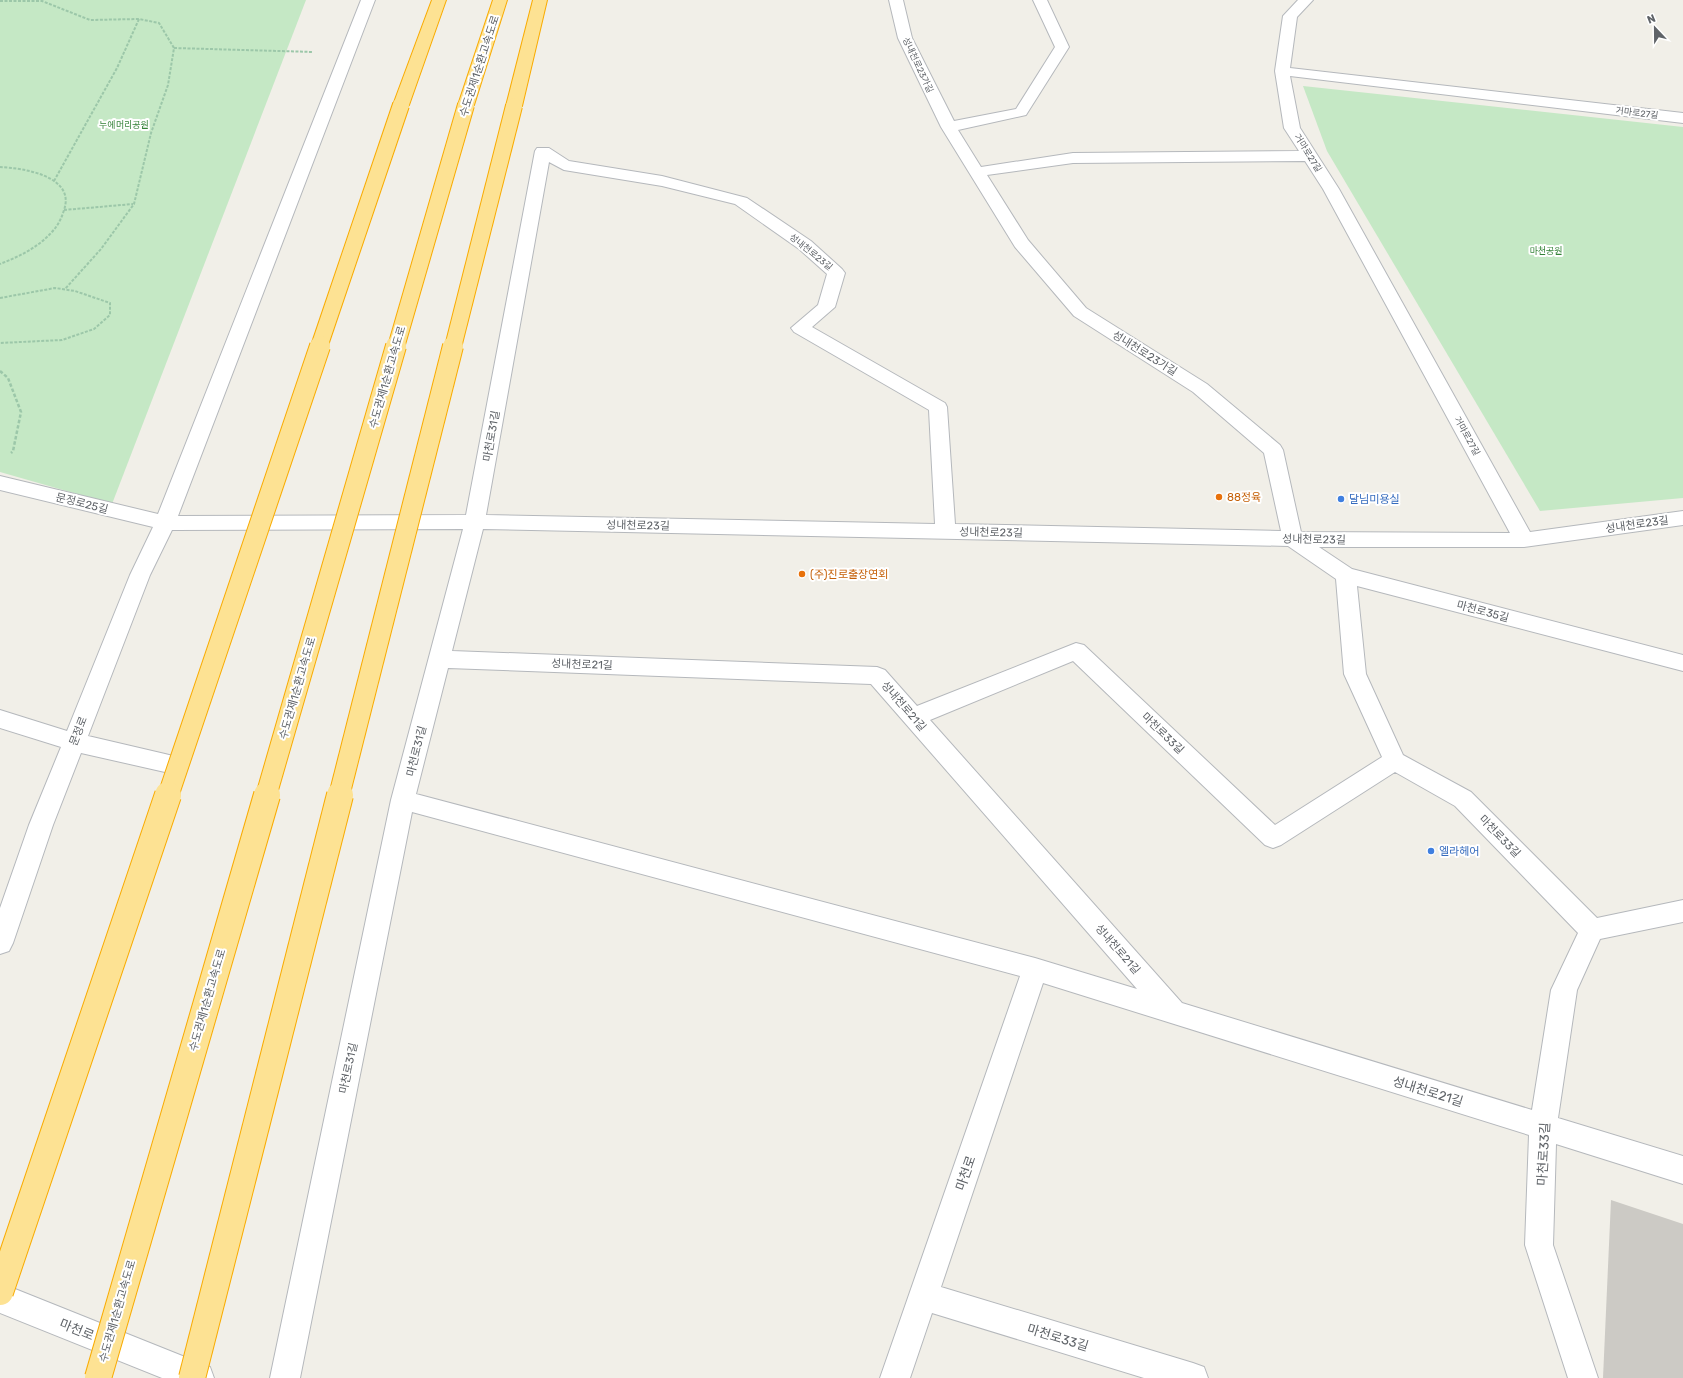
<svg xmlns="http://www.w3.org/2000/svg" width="1683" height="1378" viewBox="0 0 1683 1378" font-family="Rubik,'Noto Sans KR',sans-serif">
  <rect width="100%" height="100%" fill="#f1efe8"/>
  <g fill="#c5e8c5">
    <polygon points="0,0 306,0 112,504 0,472"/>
    <polygon points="1303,86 1683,127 1683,498 1540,511 1327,151"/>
  </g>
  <polygon fill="#cccac5" points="1611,1200 1683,1224 1683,1378 1603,1378"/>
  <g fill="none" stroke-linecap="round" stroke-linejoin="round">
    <defs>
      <g id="minor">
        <path d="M 361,0 L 375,0 L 178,516 L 466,515 L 535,151 L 537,148 L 549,148 L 569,161 L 662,176 L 747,198 L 811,241 L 842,269 L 845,273 L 835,307 L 812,327 L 945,403 L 947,407 L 955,524 L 1281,531 L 1264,453 L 1193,392 L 1074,316 L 1015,247 L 941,127 L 898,38 L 889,0 L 903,0 L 912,38 L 954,121 L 1016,109 L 1055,47 L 1033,0 L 1047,0 L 1069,47 L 1026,115 L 958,130 L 981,167 L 1073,153 L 1299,151 L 1284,128 L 1275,71 L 1283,16 L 1298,0 L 1313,0 L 1297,17 L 1290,68 L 1683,113 L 1683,123 L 1290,76 L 1300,128 L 1339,189 L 1530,532 L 1683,511 L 1683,525 L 1524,547 L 1319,547 L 1352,569 L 1683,655 L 1683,671 L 1357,586 L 1366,674 L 1403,755 L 1471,792 L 1597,918 L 1683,900 L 1683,922 L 1600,939 L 1577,990 L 1558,1118 L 1683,1156 L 1683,1184 L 1556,1144 L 1553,1245 L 1598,1378 L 1568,1378 L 1525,1245 L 1529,1135 L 1043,983 L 941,1287 L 1193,1363 L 1204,1367 L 1208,1378 L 1144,1378 L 932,1313 L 910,1378 L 880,1378 L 1020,976 L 412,812 L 300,1378 L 270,1378 L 391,800 L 463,529 L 172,530 L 150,575 L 88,736 L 165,754 L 173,756 L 176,763 L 173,770 L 165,772 L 81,753 L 53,825 L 13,943 L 9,951 L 0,954 L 0,908 L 29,825 L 61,747 L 0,728 L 0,710 L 67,731 L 130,575 L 153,527 L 0,490 L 0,476 L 158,514 ZM 1305,161 L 1323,189 L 1510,533 L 1301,532 L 1283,450 L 1280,445 L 1207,384 L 1086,308 L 1028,240 L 987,175 L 1073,163 ZM 549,162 L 564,170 L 662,186 L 735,204 L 799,249 L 827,274 L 818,305 L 791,328 L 794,332 L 929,410 L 935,524 L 486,515 ZM 483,529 L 1288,546 L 1336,579 L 1344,674 L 1382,757 L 1275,825 L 1084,645 L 1076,643 L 917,706 L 885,670 L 877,667 L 452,651 ZM 1073,661 L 1265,845 L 1273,848 L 1281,845 L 1395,772 L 1455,806 L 1578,933 L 1551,990 L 1532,1110 L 1182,1003 L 930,720 ZM 448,668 L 871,684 L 1137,989 L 1035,958 L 416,794 Z"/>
        <polygon points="0,1283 210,1367 214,1378 162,1378 0,1313"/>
      </g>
      <g id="highway">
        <polygon points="432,0 446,0 409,105 406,108 396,108 393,105"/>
        <polygon points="493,0 507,0 474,105 471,108 461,108 458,105"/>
        <polygon points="533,0 547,0 522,106 519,109 509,109 506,106"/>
      </g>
    </defs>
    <use href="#minor" stroke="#b5b8bc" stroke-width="2"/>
    <use href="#highway" stroke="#f9ab00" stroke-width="2"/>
    <g stroke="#9cc7a9" stroke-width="2" stroke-dasharray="3 1.5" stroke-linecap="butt">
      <polyline points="0,1 42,1 90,20 139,19"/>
      <polyline points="174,48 313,52"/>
      <path d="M 0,167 C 23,168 76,176 64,210 C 61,220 57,227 50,234 C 37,248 18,257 0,264"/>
      <polyline points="54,181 117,68 139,19 159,23 174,48 168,85 151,133 134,204 101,249 65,289"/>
      <polyline points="64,210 133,204"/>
      <polyline points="0,298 55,288 75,291 110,303 110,315 94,329 62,340 0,343"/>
    </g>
    <polyline stroke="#9cc7a9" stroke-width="2.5" stroke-dasharray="3.5 2" stroke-linecap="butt" points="0,371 8,378 21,412 13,451 11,453"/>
    <use href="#minor" fill="#fff" fill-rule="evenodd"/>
    <use href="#highway" fill="#fde293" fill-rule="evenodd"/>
    <defs>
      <g id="highway-bridge-far2">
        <polyline points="319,347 401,105"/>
        <polyline points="396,347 466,105"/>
        <polyline points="453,347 514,106"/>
      </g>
      <g id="highway-bridge-far1">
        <polyline points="168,796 320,346"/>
        <polyline points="266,796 396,346"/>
        <polyline points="339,796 453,346"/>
      </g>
      <g id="highway-bridge">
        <polyline points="0,1292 168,795"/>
        <polyline points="98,1378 267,795"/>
        <polyline points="192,1378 340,795"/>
      </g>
    </defs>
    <use href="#highway-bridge-far2" stroke="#f9ab00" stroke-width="18" stroke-linecap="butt"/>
    <use href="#highway-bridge-far1" stroke="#f9ab00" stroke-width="22" stroke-linecap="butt"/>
    <use href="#highway-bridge" stroke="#f9ab00" stroke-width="28" stroke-linecap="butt"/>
    <use href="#highway-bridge-far2" stroke="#fde293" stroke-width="16"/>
    <use href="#highway-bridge-far1" stroke="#fde293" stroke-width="20"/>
    <use href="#highway-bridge" stroke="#fde293" stroke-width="26"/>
  </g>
  <g fill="#e8710a" stroke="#fff" stroke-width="1.5">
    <circle cx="1219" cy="497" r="4"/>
    <circle cx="802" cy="574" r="4"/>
  </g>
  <g fill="#3f7fe0" stroke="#fff" stroke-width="1.5">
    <circle cx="1341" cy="499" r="4"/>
    <circle cx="1431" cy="851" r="4"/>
  </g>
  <g text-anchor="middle" stroke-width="4" stroke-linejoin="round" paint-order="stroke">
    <g font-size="9" fill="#5f6368" stroke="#fff">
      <text transform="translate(918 65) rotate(65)" y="3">성내천로23가길</text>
      <text transform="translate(1637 113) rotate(7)" y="3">거마로27길</text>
      <text transform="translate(1308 153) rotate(58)" y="3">거마로27길</text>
      <text transform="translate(811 252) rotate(39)" y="3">성내천로23길</text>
      <text transform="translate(1467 436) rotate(61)" y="3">거마로27길</text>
    </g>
    <g font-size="9" fill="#348238" stroke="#fff">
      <text x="124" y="128">누에머리공원</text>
      <text x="1546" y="254">마천공원</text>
    </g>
    <g font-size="11" fill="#5f6368" stroke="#fff">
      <text transform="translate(479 66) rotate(-72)" y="4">수도권제1순환고속도로</text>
      <text transform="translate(1145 353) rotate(32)" y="4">성내천로23가길</text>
      <text transform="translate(387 377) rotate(-74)" y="4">수도권제1순환고속도로</text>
      <text transform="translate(491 436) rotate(-80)" y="4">마천로31길</text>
      <text transform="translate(82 503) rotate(14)" y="4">문정로25길</text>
      <text transform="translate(1637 524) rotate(-8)" y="4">성내천로23길</text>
      <text transform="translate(638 525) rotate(1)" y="4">성내천로23길</text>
      <text transform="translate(991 532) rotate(1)" y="4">성내천로23길</text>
      <text transform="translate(1314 539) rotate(1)" y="4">성내천로23길</text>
      <text transform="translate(1483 611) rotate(15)" y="4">마천로35길</text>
      <text transform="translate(582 664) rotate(2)" y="4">성내천로21길</text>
      <text transform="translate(297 688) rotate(-74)" y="4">수도권제1순환고속도로</text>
      <text transform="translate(904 706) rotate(49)" y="4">성내천로21길</text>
      <text transform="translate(78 731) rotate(-69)" y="4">문정로</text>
      <text transform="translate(1163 733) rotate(44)" y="4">마천로33길</text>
      <text transform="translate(416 751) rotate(-76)" y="4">마천로31길</text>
      <text transform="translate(1500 836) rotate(46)" y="4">마천로33길</text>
      <text transform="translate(1118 949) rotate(49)" y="4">성내천로21길</text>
      <text transform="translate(207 1000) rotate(-74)" y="4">수도권제1순환고속도로</text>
      <text transform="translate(348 1068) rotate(-78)" y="4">마천로31길</text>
      <text transform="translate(117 1311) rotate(-74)" y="4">수도권제1순환고속도로</text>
    </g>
    <g font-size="11" fill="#c56008" stroke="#fff" text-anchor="start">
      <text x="1227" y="501">88정육</text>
      <text x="810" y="578">(주)진로출장연회</text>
    </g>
    <g font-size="11" fill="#366cbe" stroke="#fff" text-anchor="start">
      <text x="1349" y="503">달님미용실</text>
      <text x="1439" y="855">엘라헤어</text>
    </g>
    <g font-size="13" fill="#5f6368" stroke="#fff">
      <text transform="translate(1428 1091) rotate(17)" y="5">성내천로21길</text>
      <text transform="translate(1543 1154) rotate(-87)" y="5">마천로33길</text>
      <text transform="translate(965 1173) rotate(-71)" y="5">마천로</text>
      <text transform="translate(77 1329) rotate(22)" y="5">마천로</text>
      <text transform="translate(1058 1337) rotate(17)" y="5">마천로33길</text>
    </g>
  </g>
  <g transform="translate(1655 28) rotate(338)" stroke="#ffffff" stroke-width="3" paint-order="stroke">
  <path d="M0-3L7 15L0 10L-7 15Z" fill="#5f6368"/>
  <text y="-6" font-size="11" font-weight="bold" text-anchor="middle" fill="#5f6368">N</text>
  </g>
</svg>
